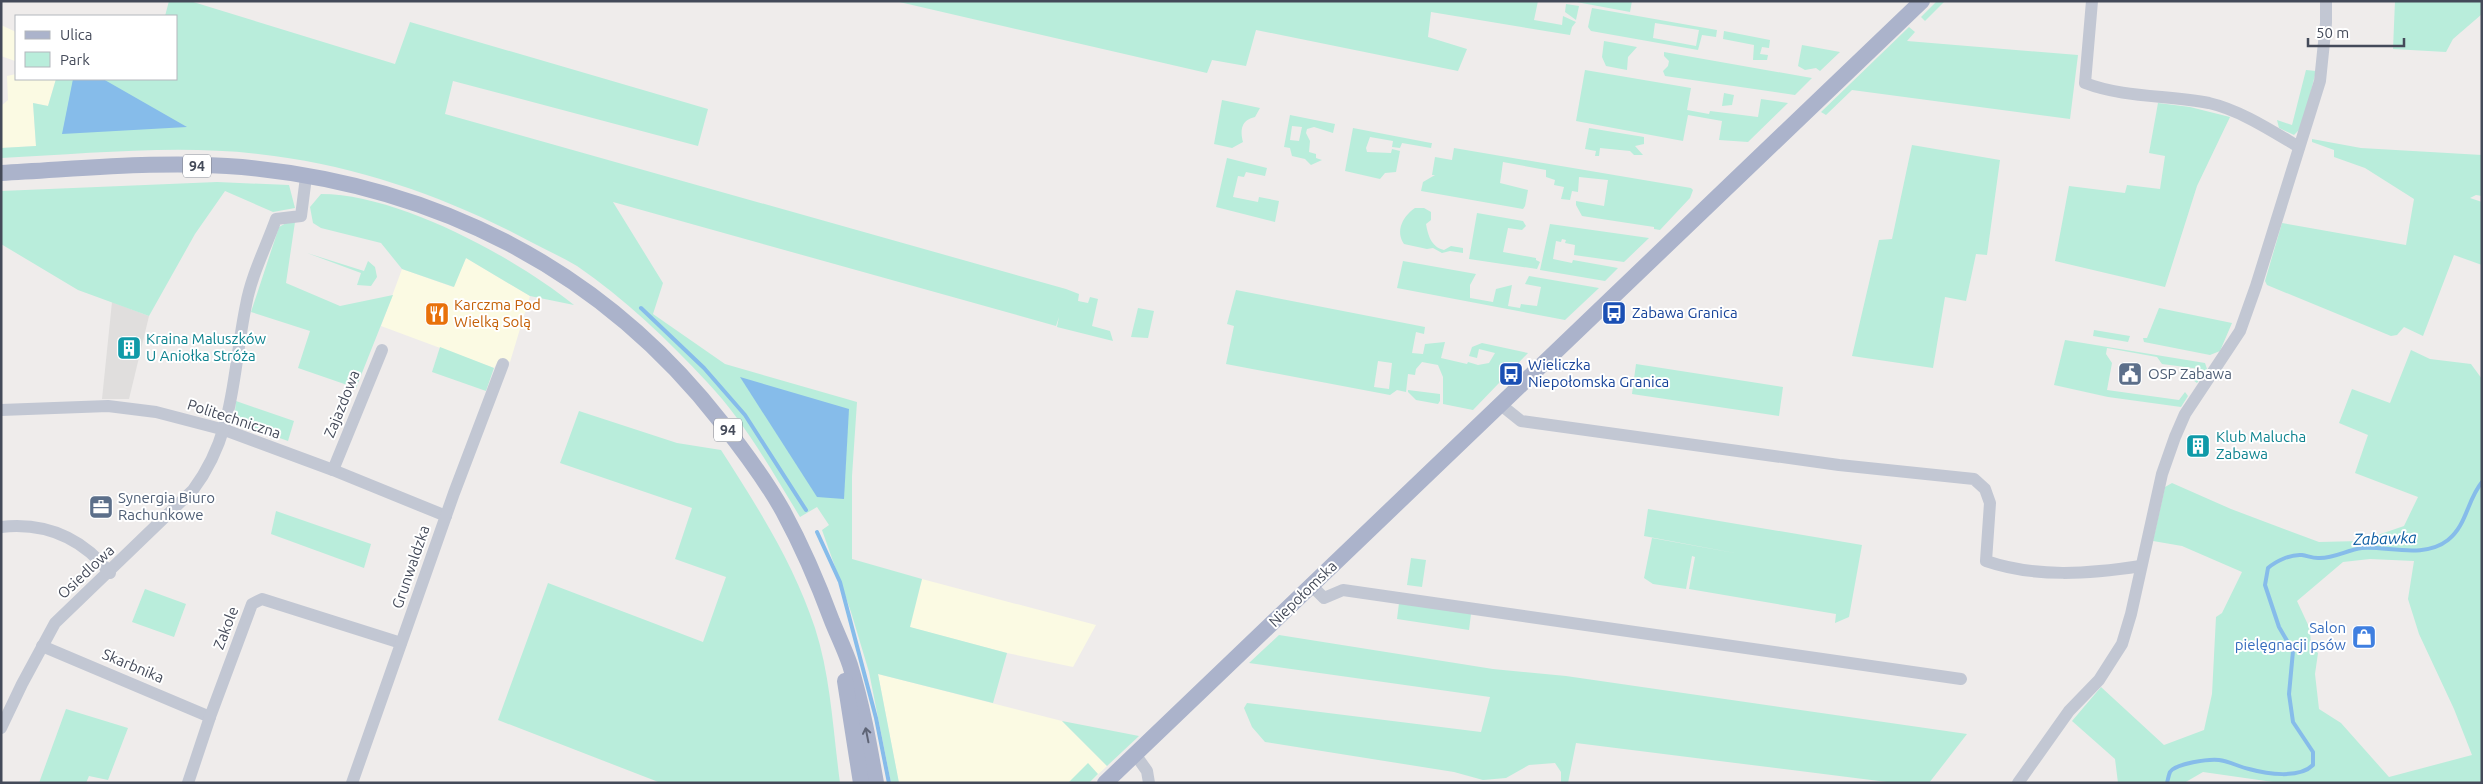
<svg xmlns="http://www.w3.org/2000/svg" width="2483" height="784" viewBox="0 0 2483 784" font-family="Ubuntu,sans-serif">
  <rect width="100%" height="100%" fill="#efeceb"/>
  <g fill="#fbfae3">
    <polygon points="1,25 16,32 16,79 56,79 48,106 33,103 36,146 1,148 1,106 8,100 7,76 16,74 15,61 1,56"/>
    <polygon points="466,258 530,296 510,362 500,358 494,368 381,326 402,269 453,287"/>
    <polygon points="922,579 1096,625 1073,667 1007,653 909,627"/>
    <polygon points="878,674 1062,721 1107,766 1089,783 899,783"/>
  </g>
  <polygon fill="#e0dedd" points="112,302 149,316 129,399 102,399"/>
  <g fill="#b9eddb" fill-rule="evenodd">
    <path d="M 169,1 L 190,1 L 395,64 L 410,22 L 708,109 L 698,146 L 453,81 L 445,114 L 1066,289 L 1079,294 L 1078,301 L 1088,303 L 1090,297 L 1098,299 L 1092,326 L 1110,331 L 1113,341 L 1057,327 L 1059,317 L 1056,326 L 613,202 L 663,283 L 653,314 L 725,364 L 857,402 L 852,476 L 852,559 L 922,579 L 910,627 L 1007,653 L 993,703 L 878,674 L 899,783 L 891,783 L 869,672 L 851,612 L 822,530 L 829,525 L 817,507 L 800,517 C 772,471 744,421 707,382 C 668,340 624,298 577,266 C 562,257 546,250 531,242 C 451,199 364,168 274,156 C 184,143 91,154 1,158 L 1,148 L 36,146 L 33,103 L 48,106 L 56,79 L 176,79 L 176,16 L 165,16 Z"/>
    <polygon points="895,1 1538,1 1534,20 1562,25 1563,16 1576,22 1572,27 1570,35 1431,12 1428,37 1467,49 1458,71 1256,30 1246,66 1212,60 1207,73"/>
    <polygon points="1571,1 1632,1 1630,12"/>
    <polygon points="1937,1 1945,1 1925,21 1921,17"/>
    <polygon points="2395,1 2482,1 2482,14 2453,39 2446,52 2393,49"/>
    <polygon points="1566,4 1579,6 1576,20 1565,12"/>
    <path d="M 1592,8 L 1717,30 L 1716,37 L 1702,35 L 1698,50 L 1591,31 L 1588,27 ZM 1655,23 L 1699,30 L 1696,46 L 1653,38 Z"/>
    <polygon points="1909,27 1915,32 1907,41 2078,55 2070,119 1852,90 1826,115 1821,112"/>
    <polygon points="1724,31 1770,40 1769,48 1762,47 1760,54 1768,55 1767,60 1753,60 1754,45 1723,39"/>
    <polygon points="1604,41 1637,47 1628,57 1627,70 1606,66 1602,57"/>
    <polygon points="1802,45 1840,52 1820,71 1816,68 1805,70 1798,66"/>
    <polygon points="1664,52 1812,78 1795,95 1665,76 1663,71 1668,66 1669,61 1664,56"/>
    <polygon points="1585,70 1691,88 1687,110 1709,114 1710,111 1758,117 1761,99 1788,103 1748,142 1719,140 1722,121 1688,115 1683,141 1576,121"/>
    <polygon points="2306,70 2316,71 2302,127 2294,135 2279,128 2277,120 2292,125"/>
    <polygon points="1724,93 1734,95 1732,105 1722,106"/>
    <path d="M 1222,100 L 1260,108 L 1255,117 C 1241,120 1240,130 1243,142 L 1232,148 L 1214,144 Z"/>
    <polygon points="2158,103 2190,107 2230,117 2197,186 2165,287 2055,261 2069,186 2125,193 2127,185 2160,189 2165,156 2149,153"/>
    <path d="M 1290,115 L 1335,124 L 1333,133 L 1314,127 L 1307,129 L 1306,133 L 1310,141 L 1309,152 L 1316,154 L 1316,158 L 1322,160 L 1311,165 L 1305,159 L 1292,156 L 1290,148 L 1284,147 ZM 1292,126 L 1302,127 L 1299,141 L 1290,140 Z"/>
    <polygon points="1353,128 1431,143 1432,143 1431,148 1402,143 1400,148 1392,147 1393,141 1370,137 1366,148 1367,152 1391,153 1392,149 1400,151 1396,172 1385,173 1380,179 1345,171"/>
    <polygon points="1589,128 1644,137 1644,144 1635,146 1643,155 1634,155 1630,151 1600,148 1599,156 1595,156 1596,151 1585,149"/>
    <polygon points="2312,139 2361,148 2482,155 2482,196 2476,195 2470,198 2482,202 2482,265 2454,255 2423,336 2404,327 2397,335 2391,336 2267,285 2265,281 2282,223 2406,245 2414,199 2365,168 2334,157 2334,150 2312,142"/>
    <polygon points="1912,145 2000,160 1987,255 1976,254 1966,301 1945,297 1933,368 1852,356 1879,240 1892,239"/>
    <polygon points="1454,148 1691,188 1693,190 1690,198 1660,230 1654,229 1654,227 1582,216 1576,205 1576,201 1604,206 1608,180 1579,177 1578,192 1572,191 1570,200 1561,199 1564,187 1554,185 1555,180 1546,177 1546,170 1503,162 1500,183 1528,190 1525,206 1523,209 1421,191 1423,182 1435,175 1432,175 1435,157 1452,160"/>
    <polygon points="1227,158 1267,168 1265,176 1246,172 1244,177 1238,176 1233,197 1258,202 1259,197 1279,201 1275,222 1216,207"/>
    <polygon points="217,182 289,185 295,208 273,212 225,191 195,234 149,316 78,290 1,244 1,191"/>
    <path d="M 321,194 C 399,194 514,257 574,305 L 530,296 L 466,258 L 454,287 L 402,269 L 381,243 L 321,228 L 313,223 L 310,207 Z"/>
    <path d="M 1415,208 L 1424,208 L 1431,212 L 1431,220 L 1426,224 C 1428,235 1431,247 1444,250 L 1451,246 L 1463,248 L 1463,253 L 1450,251 L 1442,253 L 1433,248 L 1427,249 L 1404,244 C 1395,231 1403,216 1415,208 Z"/>
    <polygon points="1477,213 1523,221 1526,226 1522,230 1508,228 1503,252 1536,258 1536,260 1540,262 1537,269 1469,259"/>
    <polygon points="290,221 295,222 286,283 340,306 393,295 356,388 298,368 310,331 251,312 279,227"/>
    <polygon points="1550,224 1649,238 1624,262 1574,255 1575,245 1565,243 1566,240 1562,239 1561,242 1556,241 1553,259 1572,263 1573,260 1618,268 1605,281 1540,270"/>
    <polygon points="307,253 364,271 368,261 375,267 377,277 371,286 357,285 361,273"/>
    <polygon points="1403,261 1476,274 1470,285 1470,298 1493,302 1496,289 1512,285 1508,306 1520,308 1521,304 1537,306 1541,287 1525,284 1529,276 1599,288 1565,320 1397,288"/>
    <path d="M 1236,290 L 1425,327 L 1424,334 L 1416,332 L 1412,353 L 1423,354 L 1425,344 L 1445,342 L 1441,358 L 1467,364 L 1468,362 L 1478,365 L 1489,363 L 1495,353 L 1479,349 L 1477,358 L 1469,356 L 1472,347 L 1482,343 L 1528,353 L 1473,410 L 1443,404 L 1443,377 L 1438,365 L 1422,362 L 1416,369 L 1415,375 L 1408,374 L 1406,392 L 1397,390 L 1390,395 L 1226,364 L 1234,326 L 1227,324 ZM 1378,361 L 1392,363 L 1389,389 L 1374,387 Z"/>
    <polygon points="1138,308 1154,311 1148,338 1131,337"/>
    <polygon points="2159,308 2232,323 2220,351 2210,355 2144,342 2143,338 2147,338"/>
    <polygon points="2094,330 2130,336 2128,342 2093,336"/>
    <polygon points="2065,340 2205,363 2207,369 2197,383 2193,380 2200,369 2162,364 2157,357 2107,348 2106,354 2112,363 2107,390 2179,400 2185,392 2188,396 2181,407 2108,397 2054,385"/>
    <polygon points="440,347 494,368 486,391 432,372"/>
    <path d="M 2411,350 L 2430,359 L 2471,364 L 2482,379 L 2482,783 L 2280,783 L 2203,772 L 2184,783 L 2118,783 L 2115,759 L 2072,721 L 2101,687 L 2164,745 L 2204,730 L 2212,694 L 2216,617 L 2222,613 L 2242,572 L 2182,546 L 2153,541 L 2165,487 L 2172,483 L 2231,509 L 2319,542 L 2360,541 L 2404,526 L 2418,497 L 2355,473 L 2368,435 L 2339,423 L 2352,389 L 2390,403 ZM 2370,559 L 2414,561 L 2408,599 L 2419,634 L 2454,709 L 2472,755 L 2389,777 L 2341,723 L 2319,709 L 2315,674 L 2318,653 L 2311,646 L 2310,629 L 2297,601 L 2343,562 Z"/>
    <polygon points="1636,364 1783,387 1779,416 1632,394"/>
    <polygon points="1408,390 1440,394 1440,401 1438,404 1416,400 1408,392"/>
    <polygon points="236,401 294,421 288,441 234,422"/>
    <path d="M 579,411 L 677,443 L 721,450 C 757,506 794,564 815,628 C 831,678 833,731 840,783 L 661,783 L 498,720 L 548,583 L 703,642 L 726,577 L 675,559 L 692,508 L 560,463 Z"/>
    <polygon points="1648,509 1862,545 1849,617 1835,623 1836,614 1689,589 1695,557 1692,556 1686,589 1653,584 1644,578 1652,538 1740,554 1644,536"/>
    <polygon points="276,511 371,544 364,568 271,534"/>
    <polygon points="1411,558 1426,560 1422,587 1407,585"/>
    <polygon points="145,589 186,604 174,637 132,622"/>
    <polygon points="1399,603 1471,614 1469,630 1397,619"/>
    <polygon points="1279,635 1493,669 1566,676 1967,734 1929,783 1895,783 1576,743 1568,783 1561,783 1561,772 1555,763 1529,765 1506,778 1483,780 1454,772 1265,742 1252,727 1244,708 1247,703 1481,732 1490,697 1249,663"/>
    <polygon points="66,709 128,728 108,780 89,776 86,783 39,783"/>
    <polygon points="1062,721 1139,736 1107,766"/>
    <polygon points="1088,763 1098,774 1089,783 1068,783"/>
  </g>
  <g fill="#86bcea">
    <polygon points="73,79 103,79 187,127 62,134"/>
    <polygon points="740,377 849,409 844,499 817,497"/>
  </g>
  <g fill="none" stroke-linecap="round" stroke-linejoin="round">
    <g stroke="#86bcea" stroke-width="4">
      <polyline points="641,308 704,368 745,415 806,510"/>
      <polyline points="817,532 840,582 876,718 889,783"/>
      <path d="M 2167,783 C 2168,779 2169,774 2170,772 C 2176,763 2209,759 2219,760 C 2229,761 2239,767 2249,769 C 2267,774 2299,779 2313,765 L 2313,752 L 2293,722 L 2289,694 L 2293,651 L 2279,627 L 2265,585 L 2268,568 C 2276,561 2291,554 2302,555 C 2308,556 2312,558 2318,558 C 2333,559 2347,550 2362,548 C 2388,546 2424,559 2448,540 C 2467,525 2467,500 2482,482"/>
    </g>
    <g stroke="#c2c7d3" stroke-width="12">
      <path d="M 2092,1 L 2085,83 C 2124,98 2169,95 2209,103 C 2240,110 2272,131 2299,147"/>
      <path d="M 1501,405 L 1521,421 L 1839,465 L 1974,479 L 1985,489 L 1990,503 L 1986,561 C 2036,578 2089,574 2141,566"/>
      <polyline points="1,410 108,406 156,412 225,430 333,470 446,516"/>
      <polyline points="333,470 382,350"/>
      <path d="M 1,527 C 46,522 82,538 110,573"/>
      <polyline points="1312,586 1324,598 1343,590 1961,679"/>
      <polyline points="42,646 210,717"/>
      <path d="M 1,728 L 22,684 L 55,623 L 193,490 C 236,433 232,372 246,305 C 251,276 266,247 276,219 L 301,216 L 306,177"/>
      <polyline points="1135,754 1147,771 1149,783"/>
      <polyline points="188,783 210,717 252,604 262,599 401,643"/>
      <polyline points="352,783 454,493 503,364"/>
      <polyline points="2018,783 2069,711 2099,680 2122,644 2131,614 2162,474 2175,437 2185,414 2240,331 2256,286 2320,81 2326,23 2326,1"/>
    </g>
    <g stroke="#abb3cb" stroke-width="16">
      <path d="M 1,173 C 81,169 162,160 242,167 C 435,185 601,268 721,422 C 744,451 765,479 783,511 C 802,546 818,583 832,621 C 838,636 845,650 850,665 C 862,704 869,743 876,783"/>
      <polyline points="845,681 861,783"/>
      <polyline points="1105,783 1922,1"/>
    </g>
  </g>
  <defs><path id="oneway-shaft" d="M-6 0H5M1.5-3L5.5 0L1.5 3" fill="none" stroke-width="1.6" stroke-linecap="round" stroke-linejoin="round" transform="scale(1.25)"/></defs>
  <use stroke="#5e6476" href="#oneway-shaft" transform="translate(867 735) rotate(-101)"/>
  <defs>
    <symbol id="bus-square" viewBox="-11 -11 22 22"><rect x="-9" y="-9" width="18" height="18" rx="4" fill="#1a4fb4" stroke="#fff"/><path d="M-5-6H5V4H4V6H2V4H-2V6H-4V4H-5ZM-3.5-4V0h7V-4ZM-3.5 1.2v1.5H-2V1.2ZM2 1.2v1.5H3.5V1.2Z" fill="#fff"/></symbol>
    <symbol id="restaurant-square" viewBox="-11 -11 22 22"><rect x="-9" y="-9" width="18" height="18" rx="4" fill="#e8710a" stroke="#fff"/><path d="M-5-6h1v4h1v-4h1v4h1v-4h1v5L-1.5 .5V6h-2V.5L-5-1ZM5-6V6H3V1.5H1.5Q1.5-4 5-6Z" fill="#fff"/></symbol>
    <symbol id="building-square" viewBox="-11 -11 22 22"><rect x="-9" y="-9" width="18" height="18" rx="4" fill="#0f9aa8" stroke="#fff"/><path d="M-4-6H4V6H1V3H-1V6H-4ZM-2.5-4.3h1.7v1.8h-1.7ZM.8-4.3h1.7v1.8H.8ZM-2.5-1h1.7V.8h-1.7ZM.8-1h1.7V.8H.8Z" fill="#fff"/></symbol>
    <symbol id="civic-square" viewBox="-11 -11 22 22"><rect x="-9" y="-9" width="18" height="18" rx="4" fill="#5c6f8a" stroke="#fff"/><path d="M-.6-6.5H3V-4.5H.6V-3L4-1V1h2V6H-6V1h2V-1L-.6-3ZM-1.2 2.5V6h2.4V2.5Z" fill="#fff"/></symbol>
    <symbol id="office-square" viewBox="-11 -11 22 22"><rect x="-9" y="-9" width="18" height="18" rx="4" fill="#5c6f8a" stroke="#fff"/><path d="M-6-3h4V-5.5h4V-3h4V5H-6ZM-1-4.5V-3h2v-1.5ZM-6 0V1H6V0Z" fill="#fff"/></symbol>
    <symbol id="shop-square" viewBox="-11 -11 22 22"><rect x="-9" y="-9" width="18" height="18" rx="4" fill="#3f7fe0" stroke="#fff"/><path d="M-5-2.5h2.3a2.7 3.5 0 0 1 5.4 0H5L5.5 6h-11ZM-1.5-2.5h3a1.5 2.3 0 0 0-3 0Z" fill="#fff"/></symbol>
  </defs>
  <g fill-rule="evenodd">
    <use href="#bus-square" x="1600" y="299" width="28" height="28"/>
    <use href="#restaurant-square" x="423" y="300" width="28" height="28"/>
    <use href="#building-square" x="115" y="334" width="28" height="28"/>
    <use href="#bus-square" x="1497" y="360" width="28" height="28"/>
    <use href="#civic-square" x="2116" y="360" width="28" height="28"/>
    <use href="#building-square" x="2184" y="432" width="28" height="28"/>
    <use href="#office-square" x="87" y="493" width="28" height="28"/>
    <use href="#shop-square" x="2350" y="623" width="28" height="28"/>
  </g>
  <g text-anchor="middle" stroke-width="4" stroke-linejoin="round" paint-order="stroke">
    <g fill="#fff" stroke="#7c808b" stroke-width="1">
      <rect x="183" y="154.5" width="28" height="23" rx="4"/>
      <rect x="714" y="418.5" width="28" height="23" rx="4"/>
    </g>
    <g font-size="14" font-weight="bold" fill="#444a59">
      <text x="197" y="171">94</text>
      <text x="728" y="435">94</text>
    </g>
    <g font-size="15" fill="#c56008" stroke="#fff" text-anchor="start">
      <text x="454" y="310">Karczma Pod<tspan x="454" dy="17">Wielką Solą</tspan></text>
    </g>
    <g font-size="15" fill="#164399" stroke="#fff" text-anchor="start">
      <text x="1632" y="318">Zabawa Granica</text>
      <text x="1528" y="370">Wieliczka<tspan x="1528" dy="17">Niepołomska Granica</tspan></text>
    </g>
    <g font-size="15" fill="#0d838f" stroke="#fff" text-anchor="start">
      <text x="146" y="344">Kraina Maluszków<tspan x="146" dy="17">U Aniołka Stróża</tspan></text>
      <text x="2216" y="442">Klub Malucha<tspan x="2216" dy="17">Zabawa</tspan></text>
    </g>
    <g font-size="15" fill="#4e5e75" stroke="#fff" text-anchor="start">
      <text x="2148" y="379">OSP Zabawa</text>
      <text x="118" y="503">Synergia Biuro<tspan x="118" dy="17">Rachunkowe</tspan></text>
    </g>
    <g font-size="15" fill="#444a59" stroke="#fff">
      <text transform="translate(342 404) rotate(-68)" y="5">Zajazdowa</text>
      <text transform="translate(234 419) rotate(18)" y="5">Politechniczna</text>
      <text transform="translate(411 567) rotate(-71)" y="5">Grunwaldzka</text>
      <text transform="translate(86 572) rotate(-43)" y="5">Osiedlowa</text>
      <text transform="translate(1303 594) rotate(-44)" y="5">Niepołomska</text>
      <text transform="translate(226 628) rotate(-69)" y="5">Zakole</text>
      <text transform="translate(133 666) rotate(23)" y="5">Skarbnika</text>
    </g>
    <g font-size="15" fill="#366cbe" stroke="#fff" text-anchor="end">
      <text x="2346" y="633">Salon<tspan x="2346" dy="17">pielęgnacji psów</tspan></text>
    </g>
    <g font-size="16" font-style="italic" fill="#0d5da3" stroke="#fff">
      <text transform="translate(2385 538) rotate(-2)" y="6">Zabawka</text>
    </g>
  </g>
  <rect width="2483" height="784" fill="none" stroke="#444a59" stroke-width="5"/>
  <rect x="15" y="15" width="162" height="65" fill="#ffffff" stroke="#b4b7bd"/>
  <rect x="25" y="31" width="25" height="8" fill="#abb3cb" stroke="#b4b7bd"/>
  <text x="60" y="40" font-size="15" fill="#444a59">Ulica</text>
  <rect x="25" y="52" width="25" height="15" fill="#b9eddb" stroke="#b4b7bd"/>
  <text x="60" y="65" font-size="15" fill="#444a59">Park</text>
  <path d="M2308 38v8h96v-8" fill="none" stroke="#444a59" stroke-width="2.5"/>
  <text x="2316" y="38" font-size="15" fill="#444a59" stroke="#ffffff" stroke-width="4" paint-order="stroke">50 m</text>
</svg>
